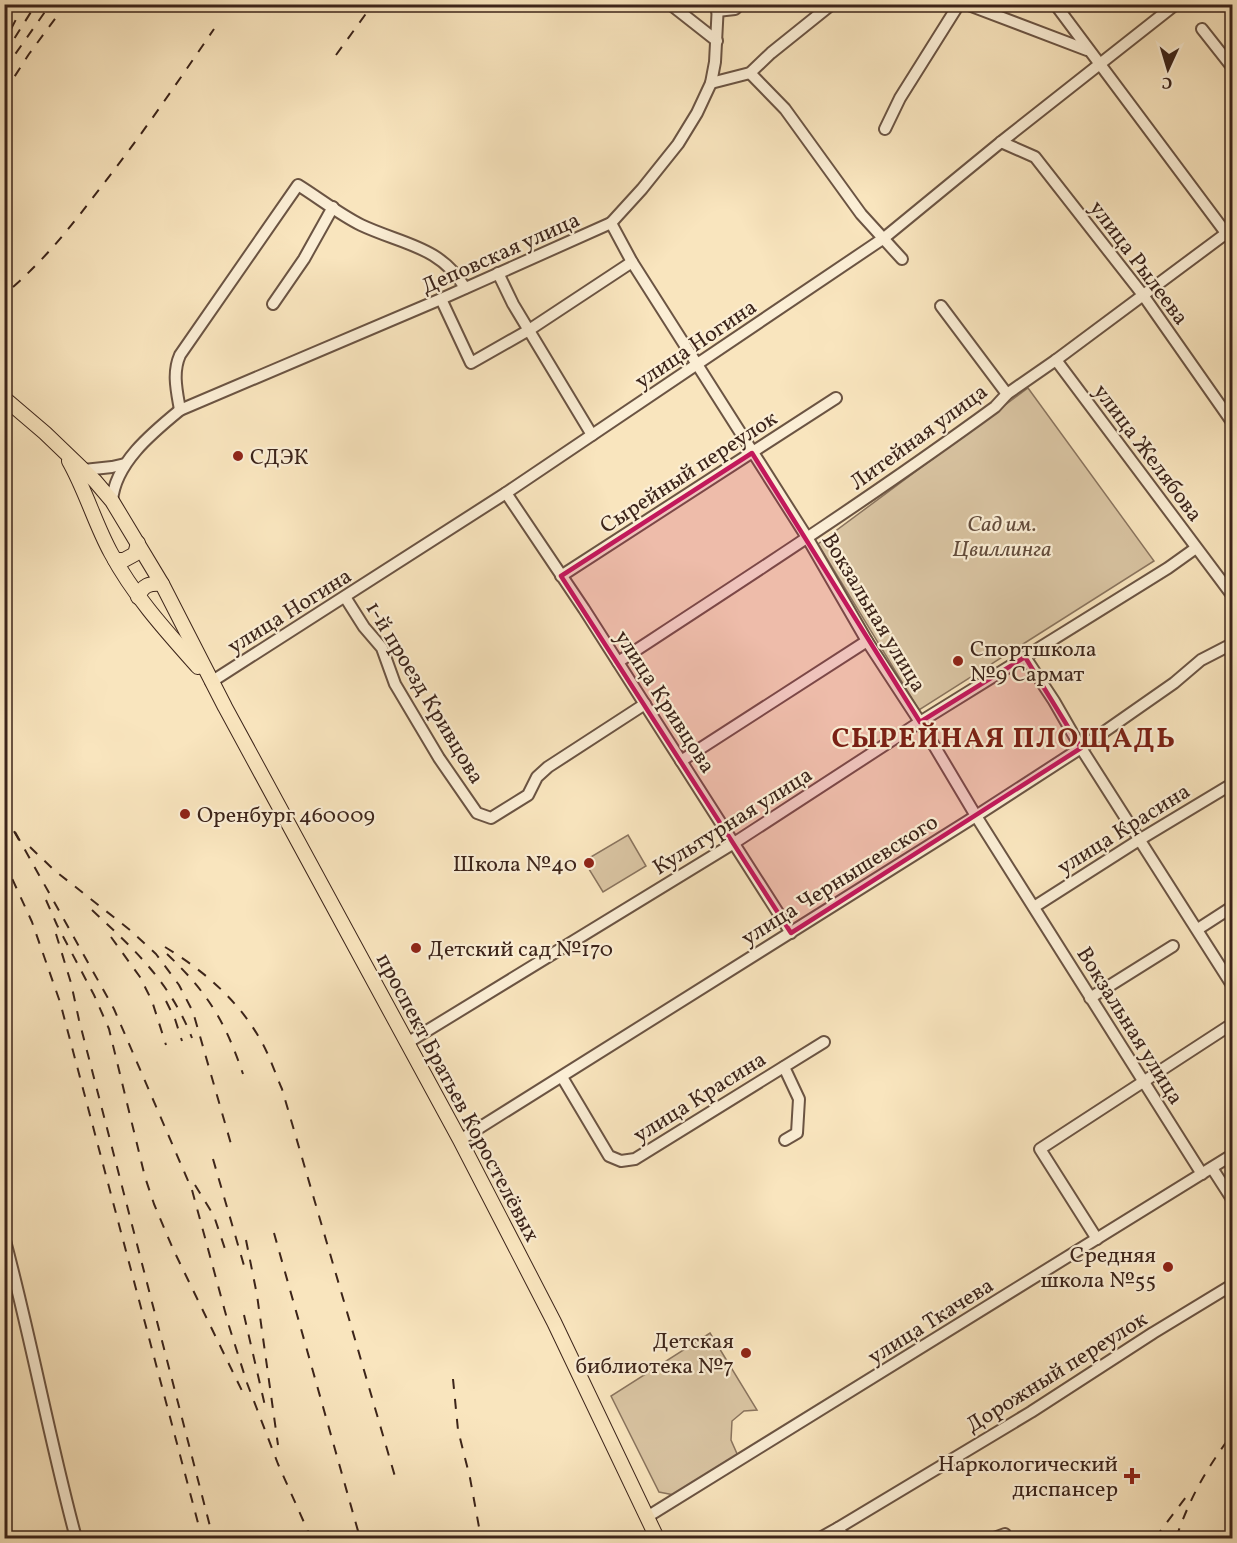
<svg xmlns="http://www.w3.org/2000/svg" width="1237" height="1543" viewBox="0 0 1237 1543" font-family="Vollkorn,serif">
  <rect width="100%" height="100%" fill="#f9e5be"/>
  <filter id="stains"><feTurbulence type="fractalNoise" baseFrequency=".00333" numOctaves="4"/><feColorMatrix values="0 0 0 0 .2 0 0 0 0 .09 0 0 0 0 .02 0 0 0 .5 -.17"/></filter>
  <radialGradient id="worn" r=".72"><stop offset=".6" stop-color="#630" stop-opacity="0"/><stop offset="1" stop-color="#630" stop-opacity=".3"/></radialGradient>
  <g fill="#d9c4a2" stroke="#8a745e" stroke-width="1.5">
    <polygon points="1028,388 1154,561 919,710 818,544"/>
    <polygon points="628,835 646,866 603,892 584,861"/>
    <polygon points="710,1333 757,1410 744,1411 732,1421 731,1440 738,1456 674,1495 659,1492 611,1396"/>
  </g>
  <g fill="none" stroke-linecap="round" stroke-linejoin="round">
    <defs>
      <g id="minor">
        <polyline points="670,4 717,41"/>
        <polyline points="966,4 1087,50"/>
        <polyline points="1055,4 1232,241"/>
        <polyline points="717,11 735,9 740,4"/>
        <polyline points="1202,29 1232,67"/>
        <polyline points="750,73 785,109 861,214 902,259"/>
        <polyline points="711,83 750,73 771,53 832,4"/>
        <polyline points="885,129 900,98 959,4"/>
        <polyline points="1001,142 1035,157 1143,295 1232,422"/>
        <polyline points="611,223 632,262 808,539 867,641 920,722 976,816 1202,1174"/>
        <polyline points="498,273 513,304 592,435"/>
        <polyline points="441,299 471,363 529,330 632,262"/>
        <polyline points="273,304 304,259 333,207"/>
        <polyline points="941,306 1007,394"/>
        <polyline points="1056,360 1232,595"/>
        <path d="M 180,410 C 177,392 172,373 180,355 L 298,185 C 319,198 339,214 361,225 C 401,244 441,246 465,288"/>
        <polyline points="84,470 112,467 125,464"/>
        <polyline points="506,493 584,609 791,933"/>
        <path d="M 112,501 C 115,463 152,433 180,410 L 441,299 L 611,223 L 642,189 L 678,144 L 697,113 L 711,83 L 715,62 L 718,4"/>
        <polyline points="561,576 836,398"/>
        <polyline points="345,597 364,627 382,648 395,684 439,758 477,813 491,818 528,795 537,777 548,767 645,704"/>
        <polyline points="1025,657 1054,701 1081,748 1232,985"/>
        <path d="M 618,662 C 745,579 872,497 995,407 L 1007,394 L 1056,360 L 1232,229"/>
        <polyline points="211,682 506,493 884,238 1001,142 1176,4"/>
        <polyline points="681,761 867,641"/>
        <polyline points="1034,907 1139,840 1232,784"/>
        <polyline points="1198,929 1232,907"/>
        <polyline points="1090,998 1173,946"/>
        <polyline points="407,1043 734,843 920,722 1168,568 1196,548"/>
        <polyline points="784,1067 799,1099 797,1133 785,1140"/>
        <polyline points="562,1077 609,1156 621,1161 635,1159 824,1042"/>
        <polyline points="460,1140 976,816 1081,748 1174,683 1201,660 1232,644"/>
        <polyline points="1212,1168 1232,1199"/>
        <path d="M 4,1237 C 31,1337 49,1438 76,1538"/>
        <polyline points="1097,1239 1040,1149 1232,1024"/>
        <polyline points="647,1517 1232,1155"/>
        <polyline points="820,1538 838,1528"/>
        <polyline points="845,1538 838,1528 1031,1412 1153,1333 1232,1285"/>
        <polyline points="994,1538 1005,1534"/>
      </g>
      <g id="major">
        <polyline points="4,398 45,433 95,481 112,501 162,584 225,707 460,1140 554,1322 657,1538"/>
        <path d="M 69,461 C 86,491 95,524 111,553 C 134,596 166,631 198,667"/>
        <polyline points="115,560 124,560 135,554 138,543"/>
        <path d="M 138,597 C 143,585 149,583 162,584"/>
      </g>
    </defs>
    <use href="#minor" stroke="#6b5443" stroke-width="14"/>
    <use href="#major" stroke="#3c241a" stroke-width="16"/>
    <use href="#minor" stroke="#fbeed5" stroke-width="10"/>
    <use href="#major" stroke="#f9e5be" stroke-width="14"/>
    <g stroke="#3c241a" stroke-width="2" stroke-dasharray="10 10" stroke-linecap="butt">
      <polyline points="4,10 7,4"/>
      <polyline points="11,29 24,4"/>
      <polyline points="4,55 36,4"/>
      <polyline points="336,55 373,4"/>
      <polyline points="4,70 47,9"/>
      <polyline points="4,93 29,54 66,4"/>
      <path d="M 13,287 C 49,255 72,225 101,187 C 141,136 177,83 214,29"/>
      <polyline points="4,814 19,840"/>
      <polyline points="15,832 114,1009 192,1190 229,1326 247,1383 278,1464 311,1538"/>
      <polyline points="30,847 54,870 130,930 156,954 179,985 193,1012 231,1144"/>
      <polyline points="4,861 32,922 60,1002 202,1538"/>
      <polyline points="46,900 57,925 94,995 109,1029 145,1177 154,1204 173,1249 245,1397"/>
      <path d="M 92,910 C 135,950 170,982 192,1038"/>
      <polyline points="56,934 71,983 79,1020 213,1538"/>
      <polyline points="111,937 140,977 152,1001 166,1045"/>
      <path d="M 165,947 C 204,971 237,999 260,1039 C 269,1054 275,1073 282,1089 L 396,1480"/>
      <path d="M 167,954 C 208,993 225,1021 243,1074"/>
      <polyline points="166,1001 175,1019 182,1041"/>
      <polyline points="213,1159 245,1269"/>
      <polyline points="195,1185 214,1216 226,1252"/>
      <polyline points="274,1233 360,1538"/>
      <polyline points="246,1240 257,1295 278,1445"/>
      <polyline points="244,1315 266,1410"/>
      <polyline points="453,1379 458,1430 470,1478 481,1538"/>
      <polyline points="1155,1538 1186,1497"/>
      <path d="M 1176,1538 C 1191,1495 1206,1470 1232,1434"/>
    </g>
  </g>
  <path fill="#c2185b" fill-opacity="0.2" stroke="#c2185b" stroke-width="4.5" stroke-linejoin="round" d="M 752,453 L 920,722 L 1025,657 L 1081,748 L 791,933 L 561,576 Z"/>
  <g fill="#8f2418" stroke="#fbeed5" stroke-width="2">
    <circle cx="238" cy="456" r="6"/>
    <circle cx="958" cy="661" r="6"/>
    <circle cx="185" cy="814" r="6"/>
    <circle cx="589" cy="863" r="6"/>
    <circle cx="416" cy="948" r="6"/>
    <circle cx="1168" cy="1267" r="6"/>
    <circle cx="746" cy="1353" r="6"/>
    <path d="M1129 1467h6v6h6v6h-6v6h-6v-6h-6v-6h6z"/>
  </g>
  <g text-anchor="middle" stroke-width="4.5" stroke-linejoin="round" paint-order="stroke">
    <g font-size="22" fill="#3c241a" stroke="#fbeed5">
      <text transform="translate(500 252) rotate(-24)" y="8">Деповская улица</text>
      <text transform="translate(1140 262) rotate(53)" y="8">улица Рылеева</text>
      <text transform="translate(695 343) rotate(-34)" y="8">улица Ногина</text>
      <text transform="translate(918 436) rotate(-36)" y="8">Литейная улица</text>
      <text transform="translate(1149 452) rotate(53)" y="8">улица Желябова</text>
      <text transform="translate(688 471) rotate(-33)" y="8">Сырейный переулок</text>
      <text transform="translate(289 610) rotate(-32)" y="8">улица Ногина</text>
      <text transform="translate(875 612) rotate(59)" y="8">Вокзальная улица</text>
      <text transform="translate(426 692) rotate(59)" y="8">1-й проезд Кривцова</text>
      <text transform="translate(666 701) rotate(57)" y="8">улица Кривцова</text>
      <text transform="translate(732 820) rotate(-32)" y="8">Культурная улица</text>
      <text transform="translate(1123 828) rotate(-32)" y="8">улица Красина</text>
      <text transform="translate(839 879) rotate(-32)" y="8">улица Чернышевского</text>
      <text transform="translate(1131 1025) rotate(58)" y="8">Вокзальная улица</text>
      <text transform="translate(699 1096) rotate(-32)" y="8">улица Красина</text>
      <text transform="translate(459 1097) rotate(62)" y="8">проспект Братьев Коростелёвых</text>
      <text transform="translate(930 1320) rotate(-32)" y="8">улица Ткачева</text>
      <text transform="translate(1056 1371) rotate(-32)" y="8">Дорожный переулок</text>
    </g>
    <g font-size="22" fill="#3c241a" stroke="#fbeed5" text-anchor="start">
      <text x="250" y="464">СДЭК</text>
      <text x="970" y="656">Спортшкола<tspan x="970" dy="25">№9 Сармат</tspan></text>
      <text x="197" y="822">Оренбург 460009</text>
      <text x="577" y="871" text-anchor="end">Школа №40</text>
      <text x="428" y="956">Детский сад №170</text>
      <text x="1156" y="1262" text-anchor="end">Средняя<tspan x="1156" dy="25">школа №55</tspan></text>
      <text x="734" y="1348" text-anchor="end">Детская<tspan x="734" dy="25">библиотека №7</tspan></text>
      <text x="1118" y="1471" text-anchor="end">Наркологический<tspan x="1118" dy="25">диспансер</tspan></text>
    </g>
    <g font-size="22" font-style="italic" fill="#634c3c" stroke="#fbeed5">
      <text x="1002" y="531">Сад им.<tspan x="1002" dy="25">Цвиллинга</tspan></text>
    </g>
    <g font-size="28" font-weight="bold" letter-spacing="1.5" fill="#7a1f14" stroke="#fbeed5">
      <text x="1004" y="747">СЫРЕЙНАЯ ПЛОЩАДЬ</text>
    </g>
  </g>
  <rect width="1237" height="1543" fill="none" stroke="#f9e5be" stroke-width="24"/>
  <rect x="6" y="6" width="1225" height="1531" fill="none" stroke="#3c241a" stroke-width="3"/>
  <rect x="12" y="12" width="1213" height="1519" fill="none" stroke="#3c241a" stroke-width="1.5"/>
  <g transform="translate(1168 69) rotate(184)" stroke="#fbeed5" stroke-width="4.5" paint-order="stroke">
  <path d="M0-4.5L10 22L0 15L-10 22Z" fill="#3c241a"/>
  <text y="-9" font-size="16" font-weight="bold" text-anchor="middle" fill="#3c241a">С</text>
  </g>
  <rect width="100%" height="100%" filter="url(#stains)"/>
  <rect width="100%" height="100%" fill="url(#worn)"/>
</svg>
